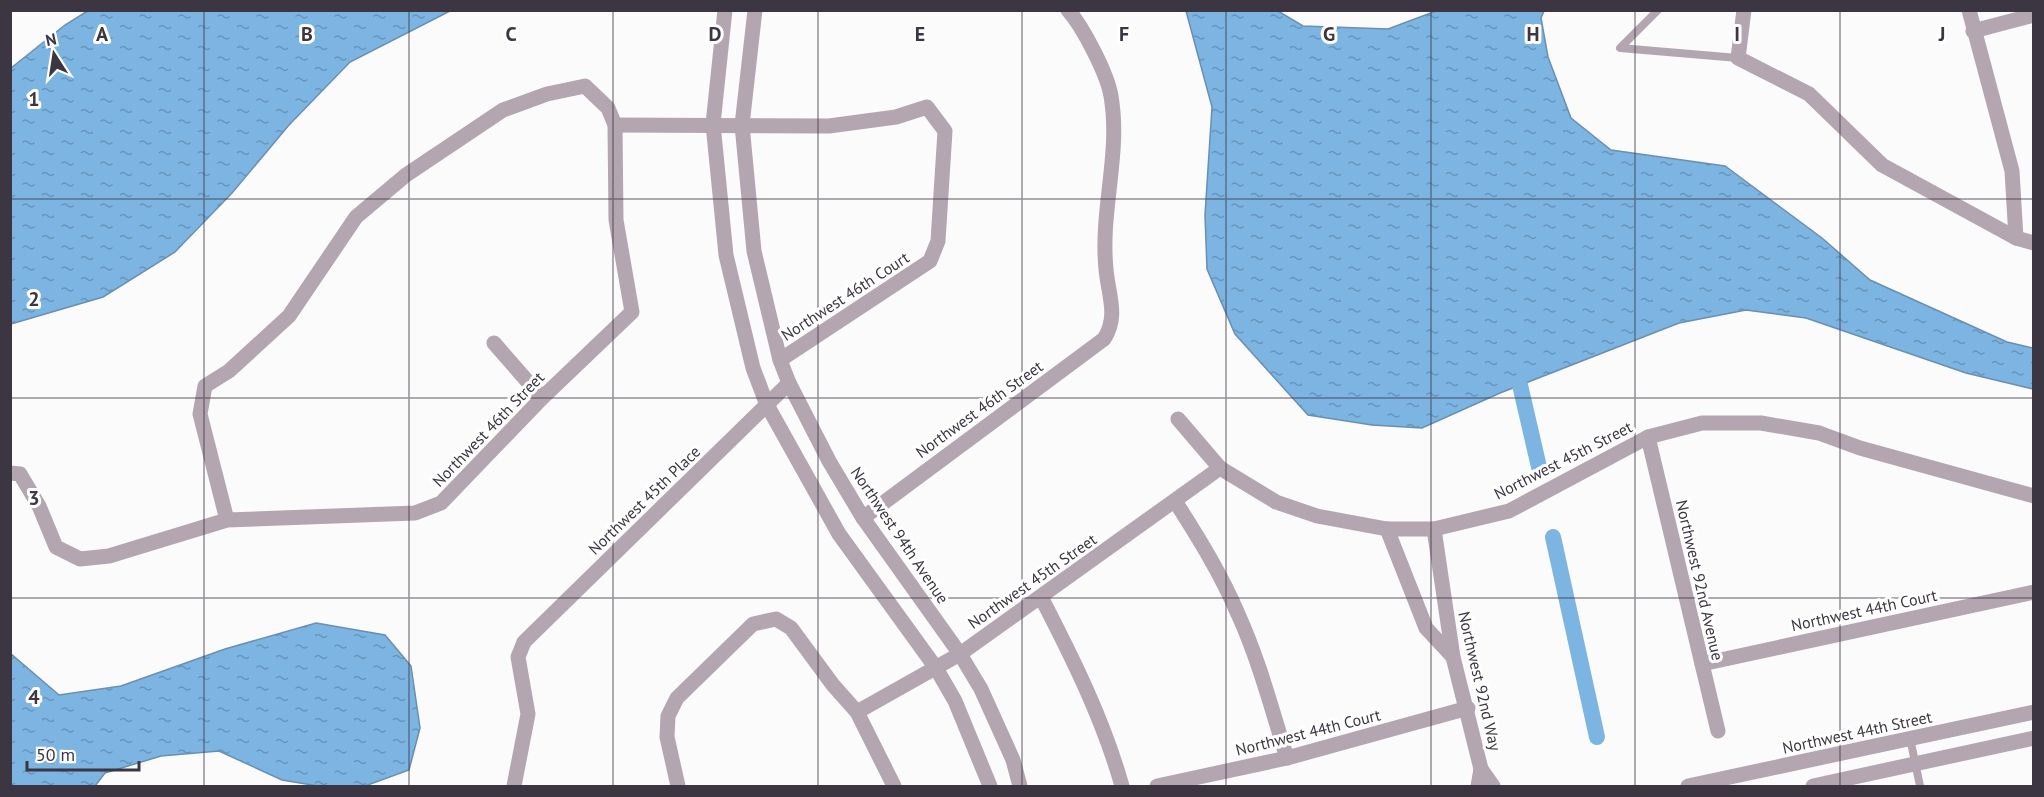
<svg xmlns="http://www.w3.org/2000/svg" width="2044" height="797" viewBox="0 0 2044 797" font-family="'PT Sans',sans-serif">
  <defs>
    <pattern id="water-ripples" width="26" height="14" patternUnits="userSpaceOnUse" patternTransform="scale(1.5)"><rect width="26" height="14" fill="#7cb5e2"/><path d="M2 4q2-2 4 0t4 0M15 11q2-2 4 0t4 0" fill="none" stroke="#6794b9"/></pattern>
  </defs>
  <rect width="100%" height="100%" fill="#fbfbfb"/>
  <g fill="url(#water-ripples)" stroke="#698fb2" stroke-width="1.5">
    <polygon points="89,10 450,10 450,11 350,62 289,125 232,193 175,252 103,297 11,324 11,68 65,25"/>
    <polygon points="1186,11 1278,11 1303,26 1388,29 1436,11 1544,11 1541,18 1548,57 1571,118 1611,150 1725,166 1822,238 1870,280 2007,342 2033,348 2033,389 1966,373 1806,318 1746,310 1679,323 1500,393 1422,428 1372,425 1308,415 1235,334 1207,269 1205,215 1212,107"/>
    <polygon points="316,623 385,635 411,666 420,728 409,770 365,786 318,786 282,780 219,751 161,756 105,773 95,786 11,786 11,654 59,695 121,686 225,649"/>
  </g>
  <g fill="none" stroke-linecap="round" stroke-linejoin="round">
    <g stroke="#7cb5e2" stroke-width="16">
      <polyline points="1520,385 1539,467"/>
      <polyline points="1553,537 1597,737"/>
    </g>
    <g stroke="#b4a6b0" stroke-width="8">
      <polyline points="1658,10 1620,48 1738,58"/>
      <polyline points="1910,738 1920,786"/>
    </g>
    <g stroke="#b4a6b0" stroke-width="15">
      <polyline points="1744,10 1738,58 1809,94 1882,165 2016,238 2034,243"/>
      <polyline points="1969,10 2012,171 2016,238"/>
      <polyline points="1973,31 2034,15"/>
      <polyline points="615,125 829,126 896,117 927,107 945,131 938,241 930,261 780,360"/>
      <polyline points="494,343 542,398"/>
      <polyline points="1178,419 1220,468 1276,502 1317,516 1387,529 1434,529 1509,511 1648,437 1702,423 1761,423 1819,433 1860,448 2034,496"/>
      <polyline points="1648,437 1718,731"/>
      <polyline points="10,473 20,474 39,506 56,547 80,559 109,556 227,520 415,513 441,503 542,398 632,312 616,220 615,125 608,108 585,86 547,94 503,110 406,175 356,217 289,316 229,371 205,386 200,414 227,520"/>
      <path d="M 1175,501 C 1198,537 1221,574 1238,614 C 1259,660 1272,710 1287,758"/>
      <path d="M 863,518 L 1104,339 C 1119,316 1108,294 1106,269 C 1100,210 1121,154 1111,96 C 1107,73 1083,27 1068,10"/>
      <polyline points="1387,529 1426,628 1453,657"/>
      <polyline points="1434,529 1453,657 1481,769 1493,786"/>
      <path d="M 1041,597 C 1073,659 1103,719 1122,786"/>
      <polyline points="1702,664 2034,592"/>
      <polyline points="857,712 960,654 1220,468"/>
      <polyline points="514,786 528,714 518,657 524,642 789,383"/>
      <polyline points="678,786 667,737 668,716 677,698 753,624 776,619 791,628 833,685 857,712 894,786"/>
      <polyline points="1157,786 1287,758 1468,708"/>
      <polyline points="1478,786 1481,769"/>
    </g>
    <g stroke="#b4a6b0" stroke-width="15">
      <polyline points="725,10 713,124 726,255 753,368 767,405 839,534 936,668 955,701 990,786"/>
      <polyline points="755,10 742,125 754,251 780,360 789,383 829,461 863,518 960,654 981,689 1013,760 1020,786"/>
      <polyline points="1688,786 2034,712"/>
      <polyline points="1813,786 2034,738"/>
    </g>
  </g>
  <path fill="none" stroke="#3c3643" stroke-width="1.5" stroke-opacity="0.55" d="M 204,10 L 204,786M 409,10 L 409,786M 613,10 L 613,786M 818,10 L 818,786M 1022,10 L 1022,786M 1226,10 L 1226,786M 1431,10 L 1431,786M 1635,10 L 1635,786M 1840,10 L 1840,786M 10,199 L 2034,199M 10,398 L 2034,398M 10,598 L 2034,598"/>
  <g text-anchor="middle" stroke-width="6" stroke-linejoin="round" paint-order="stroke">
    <g font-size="16" fill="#3c3643" stroke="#fff">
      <text transform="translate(845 296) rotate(-33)" y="6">Northwest 46th Court</text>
      <text transform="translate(979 409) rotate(-36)" y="6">Northwest 46th Street</text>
      <text transform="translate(488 429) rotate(-46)" y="6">Northwest 46th Street</text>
      <text transform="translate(1563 460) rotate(-27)" y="6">Northwest 45th Street</text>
      <text transform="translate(644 500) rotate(-44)" y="6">Northwest 45th Place</text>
      <text transform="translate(900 535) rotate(56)" y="6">Northwest 94th Avenue</text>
      <text transform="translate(1700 580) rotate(77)" y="6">Northwest 92nd Avenue</text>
      <text transform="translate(1032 581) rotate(-35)" y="6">Northwest 45th Street</text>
      <text transform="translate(1864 610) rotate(-12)" y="6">Northwest 44th Court</text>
      <text transform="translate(1480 681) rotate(77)" y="6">Northwest 92nd Way</text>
      <text transform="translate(1308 732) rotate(-14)" y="6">Northwest 44th Court</text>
      <text transform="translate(1857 732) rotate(-12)" y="6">Northwest 44th Street</text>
    </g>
  </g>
  <g font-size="20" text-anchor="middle" font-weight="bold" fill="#3c3643" stroke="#fff" stroke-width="6" stroke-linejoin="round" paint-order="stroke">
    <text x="102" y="41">A</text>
    <text x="307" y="41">B</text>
    <text x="511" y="41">C</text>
    <text x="715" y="41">D</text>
    <text x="920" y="41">E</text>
    <text x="1124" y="41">F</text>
    <text x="1329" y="41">G</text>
    <text x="1533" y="41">H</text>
    <text x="1737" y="41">I</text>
    <text x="1942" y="41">J</text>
    <text x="34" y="106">1</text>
    <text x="34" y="306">2</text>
    <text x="34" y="505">3</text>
    <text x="34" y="704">4</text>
  </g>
  <rect width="2044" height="797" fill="none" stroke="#3c3643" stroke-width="24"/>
  <g transform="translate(54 54) rotate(348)" stroke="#ffffff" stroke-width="4.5" paint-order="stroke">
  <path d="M0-4.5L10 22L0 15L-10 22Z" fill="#3c3643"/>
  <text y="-9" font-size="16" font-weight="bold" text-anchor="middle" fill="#3c3643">N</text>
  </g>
  <path d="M27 761v9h112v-9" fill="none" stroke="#3c3643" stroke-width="3"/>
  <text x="36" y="761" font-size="18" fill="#3c3643" stroke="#ffffff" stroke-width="4.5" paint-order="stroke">50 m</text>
</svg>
